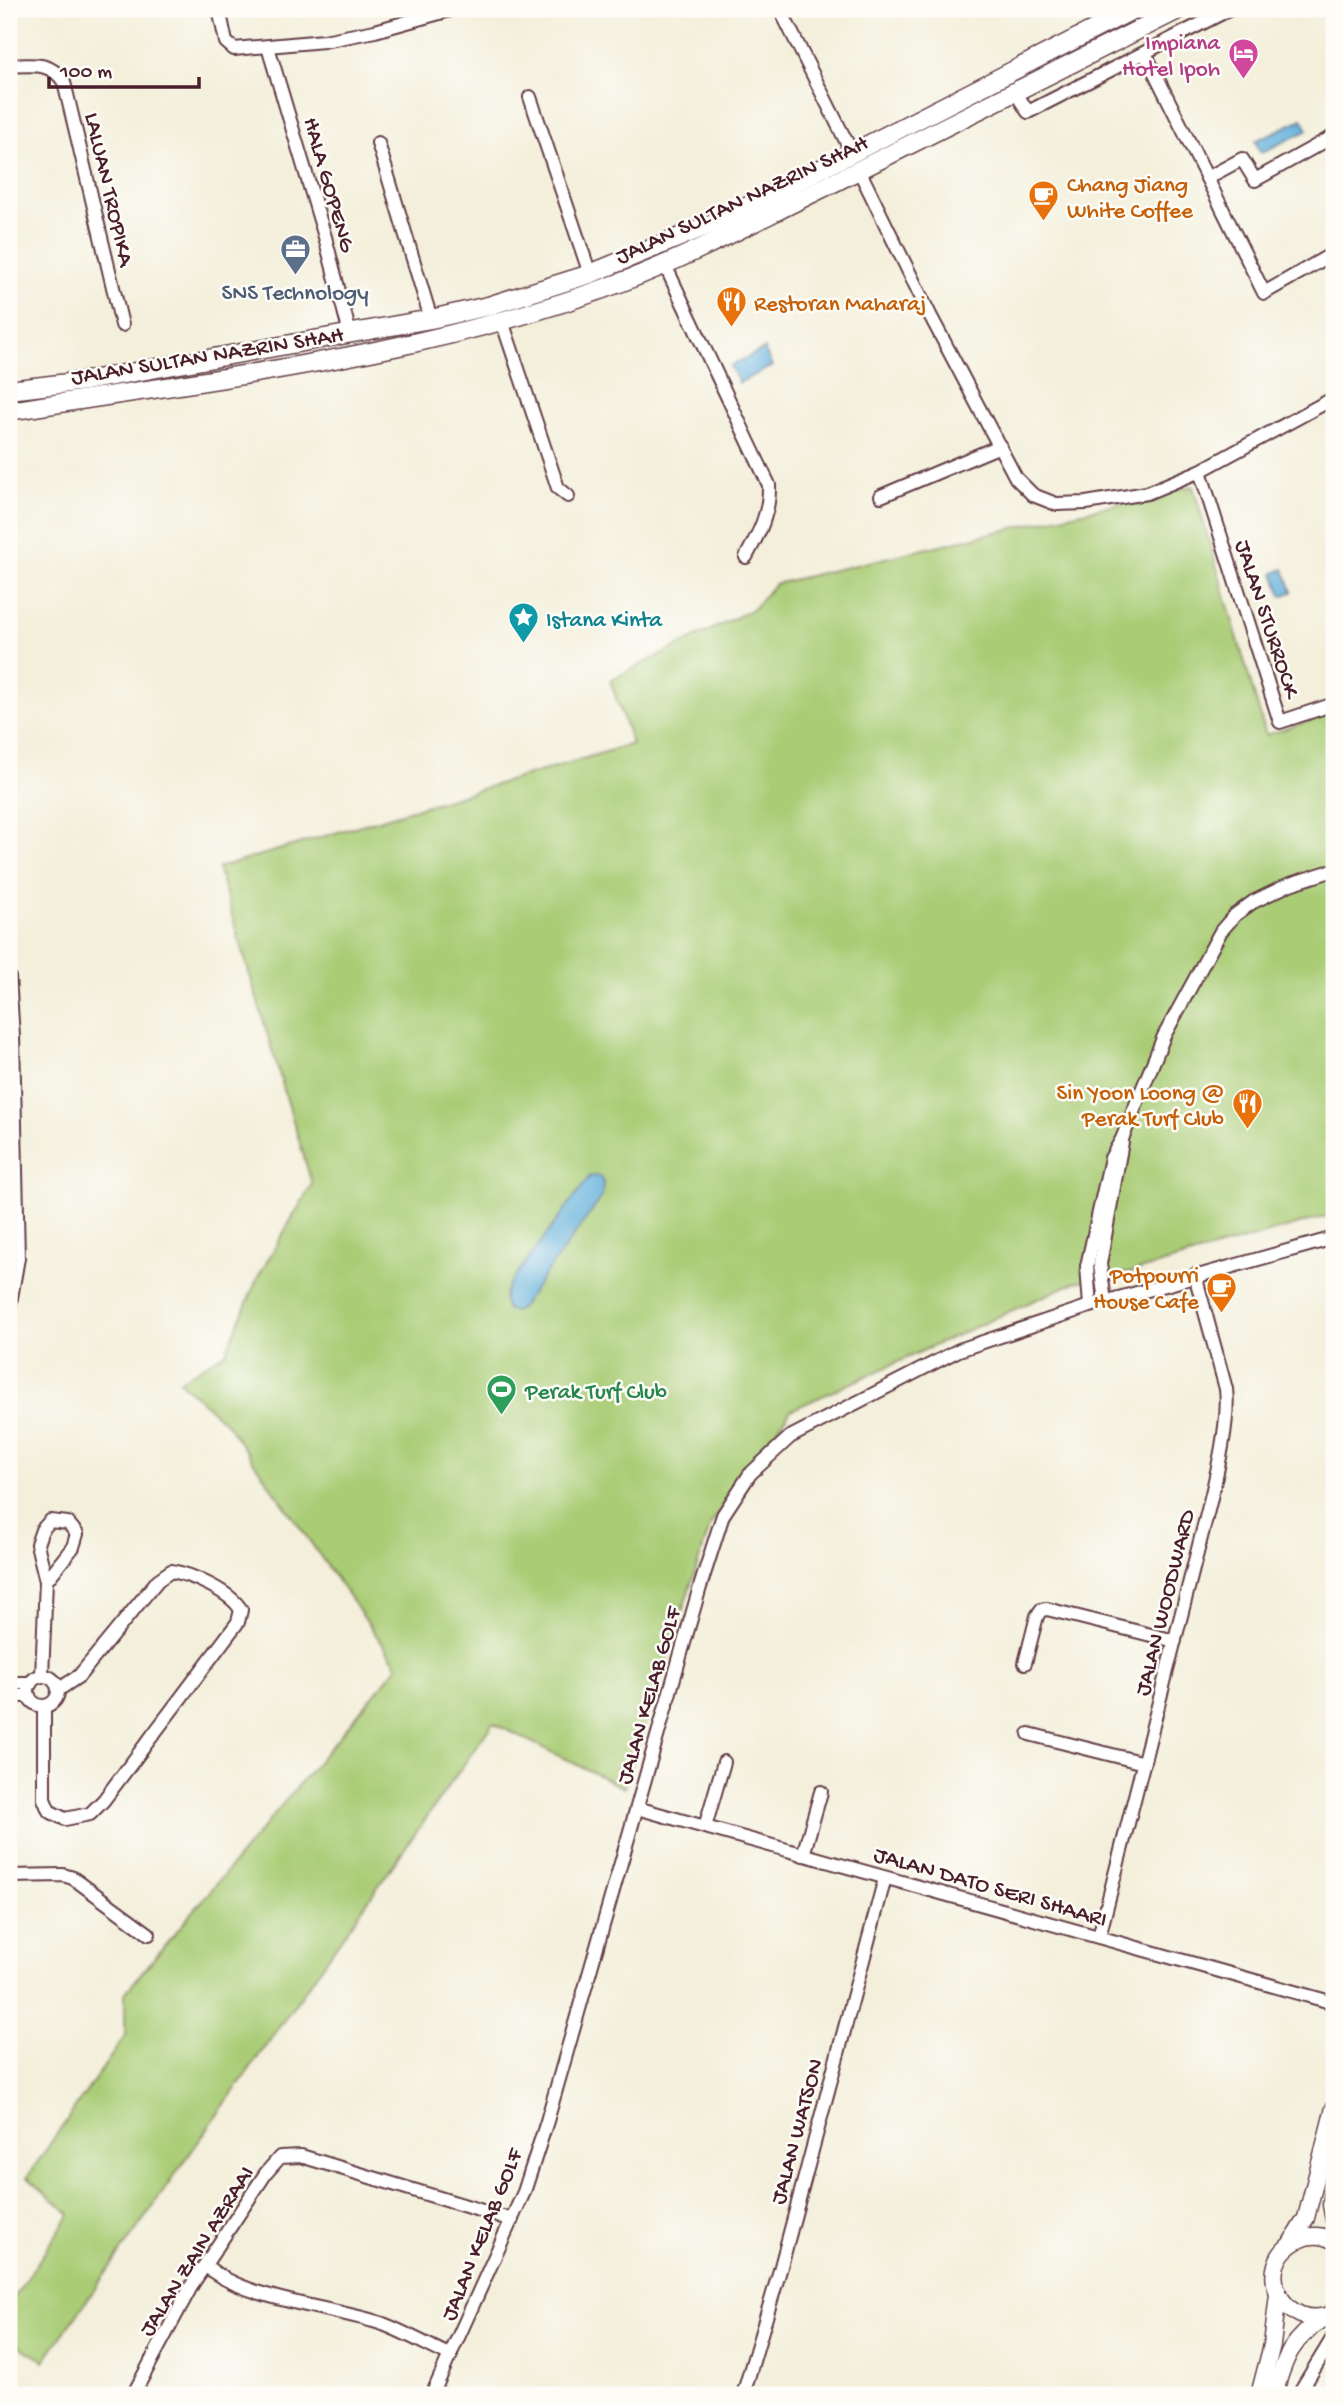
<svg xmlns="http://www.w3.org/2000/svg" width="1343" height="2404" viewBox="0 0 1343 2404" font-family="'Gochi Hand',sans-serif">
  <rect width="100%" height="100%" fill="#fdfcf7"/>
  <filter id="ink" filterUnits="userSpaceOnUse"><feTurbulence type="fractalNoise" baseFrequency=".0143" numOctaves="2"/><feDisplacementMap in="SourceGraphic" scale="14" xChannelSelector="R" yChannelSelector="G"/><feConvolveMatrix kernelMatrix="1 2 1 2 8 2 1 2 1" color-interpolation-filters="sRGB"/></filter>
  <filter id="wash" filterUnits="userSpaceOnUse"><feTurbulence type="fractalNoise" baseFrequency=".00686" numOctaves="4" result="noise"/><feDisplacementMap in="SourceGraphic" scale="28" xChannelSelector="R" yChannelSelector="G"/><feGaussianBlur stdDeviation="1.57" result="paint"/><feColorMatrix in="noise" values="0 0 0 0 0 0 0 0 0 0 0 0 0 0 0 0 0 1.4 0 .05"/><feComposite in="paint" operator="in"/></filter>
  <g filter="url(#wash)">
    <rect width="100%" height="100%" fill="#f3efda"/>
    <polygon fill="#a9cc75" stroke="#7a7650" stroke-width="2" points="1193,486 1266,735 1334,713 1334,1214 1133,1272 1075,1282 791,1410 711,1524 624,1788 493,1723 44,2361 9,2340 9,2305 70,2214 27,2177 125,2036 125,1993 398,1666 227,1424 179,1381 226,1352 258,1277 312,1184 218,868 632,744 610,680 753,609 775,584"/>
    <g fill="#61b0db" stroke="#566883" stroke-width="2">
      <polygon points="1302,119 1308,130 1261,153 1255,141"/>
      <polygon points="764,349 772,366 739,383 730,366"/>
      <polygon points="1284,569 1292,592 1282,596 1274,573"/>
      <path d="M 590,1176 L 598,1176 L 603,1181 L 602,1197 L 522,1306 L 515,1312 L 507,1310 C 502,1301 504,1295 508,1286 Z"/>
    </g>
  </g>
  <g filter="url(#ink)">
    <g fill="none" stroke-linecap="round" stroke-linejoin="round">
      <defs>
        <g id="minor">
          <polyline points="219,9 226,42 234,49 324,41 375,31 454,9"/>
          <polyline points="780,9 852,153"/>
          <polyline points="268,47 325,237 350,334"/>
          <polyline points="1145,53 1264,293 1334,253"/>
          <path d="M 9,66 C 31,65 51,61 64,82 L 122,325"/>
          <polyline points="1014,90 1028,112 1230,9"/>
          <polyline points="530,97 590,274"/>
          <polyline points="378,143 431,319"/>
          <polyline points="859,170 930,315 1016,478 1033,495 1056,504 1086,503 1147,493 1200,471 1334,398"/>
          <polyline points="1207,178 1242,159 1255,180 1334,136"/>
          <path d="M 665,265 L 769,485 C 770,513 759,533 746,557"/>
          <polyline points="502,321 558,488 568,496"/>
          <polyline points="1200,471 1280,722 1334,704"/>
          <polyline points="881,496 1000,446"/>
          <polyline points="9,977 13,1037 18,1258 9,1309"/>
          <polyline points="1105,1302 1100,1264 1122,1142"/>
          <polyline points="1090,1306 1087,1266 1111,1158 1122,1139 1164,1036 1221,931 1235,915 1253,902 1290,884 1334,870"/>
          <polyline points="1025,1663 1037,1616 1041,1610 1047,1609 1175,1641"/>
          <polyline points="42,1676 46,1581 37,1544 42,1530 50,1521 68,1523 77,1534 73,1547 46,1581"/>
          <circle cx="43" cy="1691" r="15"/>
          <polyline points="9,1683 31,1683"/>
          <polyline points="9,1696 29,1696"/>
          <path d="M 44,1706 L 44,1799 L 49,1811 L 65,1819 L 90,1814 L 103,1801 L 238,1622 L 241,1610 C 231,1592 191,1574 171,1571 L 158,1580 L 79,1676 L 58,1690"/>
          <polyline points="1029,1734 1144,1763"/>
          <polyline points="637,1808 1334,2003"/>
          <polyline points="705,1827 724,1762"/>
          <polyline points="803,1855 821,1792"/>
          <polyline points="9,1876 63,1875 73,1878 149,1934"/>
          <path d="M 1099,1937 L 1208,1510 C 1216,1477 1230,1422 1226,1389 L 1195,1275"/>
          <path d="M 205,2265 C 243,2300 333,2307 383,2324 C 406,2333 429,2346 451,2356"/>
          <polyline points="133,2395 193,2283 266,2173 280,2157 301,2156 512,2220"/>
          <polyline points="432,2395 524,2192 547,2121 700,1587 723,1515 750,1474 790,1437 959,1350 1090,1306 1334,1238"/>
          <polyline points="743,2395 780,2270 885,1878"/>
          <polyline points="1298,2395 1334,2336"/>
        </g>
        <g id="major">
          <polyline points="1334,2186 1331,2205 1334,2220"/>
          <path d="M 1334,2241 C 1323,2235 1310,2234 1298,2240 C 1249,2265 1284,2336 1334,2313"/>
          <polyline points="1291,2243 1306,2218 1334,2108"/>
          <polyline points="1259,2395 1272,2345 1278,2294"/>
          <path d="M 1274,2395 C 1284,2358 1292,2338 1325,2318"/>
        </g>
        <g id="highway">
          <polyline points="9,390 85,381 431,319 488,306 590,274 721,220 1134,9"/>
          <path d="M 9,411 C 215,378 426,356 622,282 C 693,255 759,219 827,186 C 945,127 1062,67 1180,9"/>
        </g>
      </defs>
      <use href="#minor" stroke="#633e45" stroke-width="16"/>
      <use href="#major" stroke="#633e45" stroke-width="19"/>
      <use href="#highway" stroke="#633e45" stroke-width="21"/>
      <use href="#minor" stroke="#fff" stroke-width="12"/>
      <use href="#major" stroke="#fff" stroke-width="16"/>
      <use href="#highway" stroke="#fff" stroke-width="18"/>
    </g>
  </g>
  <defs>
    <symbol id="hotel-pin" viewBox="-11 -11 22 30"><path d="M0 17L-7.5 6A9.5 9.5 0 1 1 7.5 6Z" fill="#d1479c" stroke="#fdfcf7"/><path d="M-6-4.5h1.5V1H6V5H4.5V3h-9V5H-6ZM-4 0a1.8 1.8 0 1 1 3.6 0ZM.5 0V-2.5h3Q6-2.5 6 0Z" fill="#fff"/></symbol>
    <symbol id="cafe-pin" viewBox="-11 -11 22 30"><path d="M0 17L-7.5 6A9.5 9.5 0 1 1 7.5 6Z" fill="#e8710a" stroke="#fdfcf7"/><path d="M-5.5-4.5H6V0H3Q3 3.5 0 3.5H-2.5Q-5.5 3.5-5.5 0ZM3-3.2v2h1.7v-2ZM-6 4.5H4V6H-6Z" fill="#fff"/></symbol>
    <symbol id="office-pin" viewBox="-11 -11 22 30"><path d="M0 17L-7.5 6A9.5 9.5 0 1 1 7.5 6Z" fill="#5c6f8a" stroke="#fdfcf7"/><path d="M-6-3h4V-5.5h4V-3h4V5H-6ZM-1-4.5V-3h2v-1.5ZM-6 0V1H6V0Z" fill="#fff"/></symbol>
    <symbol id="restaurant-pin" viewBox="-11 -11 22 30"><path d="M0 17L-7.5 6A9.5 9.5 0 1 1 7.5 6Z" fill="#e8710a" stroke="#fdfcf7"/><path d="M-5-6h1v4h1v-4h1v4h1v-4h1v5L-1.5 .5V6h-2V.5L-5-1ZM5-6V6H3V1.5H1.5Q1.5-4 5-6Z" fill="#fff"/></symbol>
    <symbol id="sight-pin" viewBox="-11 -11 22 30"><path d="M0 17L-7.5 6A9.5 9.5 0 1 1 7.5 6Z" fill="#0f9aa8" stroke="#fdfcf7"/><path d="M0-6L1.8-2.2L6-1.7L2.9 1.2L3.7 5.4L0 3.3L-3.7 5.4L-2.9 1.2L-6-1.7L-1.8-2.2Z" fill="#fff"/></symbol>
    <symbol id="stadium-pin" viewBox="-11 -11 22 30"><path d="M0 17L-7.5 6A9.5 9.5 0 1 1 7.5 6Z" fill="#2e9e5b" stroke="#fdfcf7"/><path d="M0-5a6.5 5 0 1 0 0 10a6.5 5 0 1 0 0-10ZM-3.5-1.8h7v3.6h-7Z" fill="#fff"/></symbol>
  </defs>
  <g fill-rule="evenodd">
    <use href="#hotel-pin" x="1226" y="36" width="35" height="47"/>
    <use href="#cafe-pin" x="1026" y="178" width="35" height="47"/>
    <use href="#office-pin" x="278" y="232" width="35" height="47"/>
    <use href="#restaurant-pin" x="714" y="284" width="35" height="47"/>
    <use href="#sight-pin" x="506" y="600" width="35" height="47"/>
    <use href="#restaurant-pin" x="1230" y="1086" width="35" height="47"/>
    <use href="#cafe-pin" x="1204" y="1270" width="35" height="47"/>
    <use href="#stadium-pin" x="484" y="1372" width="35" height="47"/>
  </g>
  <g text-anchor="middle" stroke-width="5" stroke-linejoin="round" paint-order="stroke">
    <g font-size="23" fill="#b23c85" stroke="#fdfcf7" text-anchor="end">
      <text x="1220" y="49">Impiana<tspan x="1220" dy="26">Hotel Ipoh</tspan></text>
    </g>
    <g font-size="23" fill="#c56008" stroke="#fdfcf7" text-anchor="start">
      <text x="1067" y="191">Chang Jiang<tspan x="1067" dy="26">White Coffee</tspan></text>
      <text x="754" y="310">Restoran Maharaj</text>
      <text x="1224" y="1099" text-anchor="end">Sin Yoon Loong @<tspan x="1224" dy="26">Perak Turf Club</tspan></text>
      <text x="1199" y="1282" text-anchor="end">Potpourri<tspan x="1199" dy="26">House Cafe</tspan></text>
    </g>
    <g font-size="23" fill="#4a1f2b" stroke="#fdfcf7">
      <text transform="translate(331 184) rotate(74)" y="8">HALA GOPENG</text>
      <text transform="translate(111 189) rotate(77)" y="8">LALUAN TROPIKA</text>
      <text transform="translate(741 198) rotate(-25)" y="8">JALAN SULTAN NAZRIN SHAH</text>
      <text transform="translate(207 354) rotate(-9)" y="8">JALAN SULTAN NAZRIN SHAH</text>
      <text transform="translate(1269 618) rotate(72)" y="8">JALAN STURROCK</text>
      <text transform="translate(1163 1602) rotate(-76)" y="8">JALAN WOODWARD</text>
      <text transform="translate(647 1695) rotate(-74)" y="8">JALAN KELAB GOLF</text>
      <text transform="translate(991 1885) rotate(16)" y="8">JALAN DATO SERI SHAARI</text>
      <text transform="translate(795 2131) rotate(-75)" y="8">JALAN WATSON</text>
      <text transform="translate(480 2234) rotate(-68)" y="8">JALAN KELAB GOLF</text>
      <text transform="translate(195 2250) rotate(-58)" y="8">JALAN ZAIN AZRAAI</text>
    </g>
    <g font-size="23" fill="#4e5e75" stroke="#fdfcf7">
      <text x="295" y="299">SNS Technology</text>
    </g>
    <g font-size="23" fill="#0d838f" stroke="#fdfcf7" text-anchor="start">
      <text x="546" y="626">Istana Kinta</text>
    </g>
    <g font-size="23" fill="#27864d" stroke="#fdfcf7" text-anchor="start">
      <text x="525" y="1398">Perak Turf Club</text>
    </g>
  </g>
  <rect width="1343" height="2404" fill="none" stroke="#fdfcf7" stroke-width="35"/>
  <path d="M49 77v10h150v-10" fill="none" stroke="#4a1f2b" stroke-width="3.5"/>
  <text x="60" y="77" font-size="21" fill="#4a1f2b" stroke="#fdfcf7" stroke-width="5" paint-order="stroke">100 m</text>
</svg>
